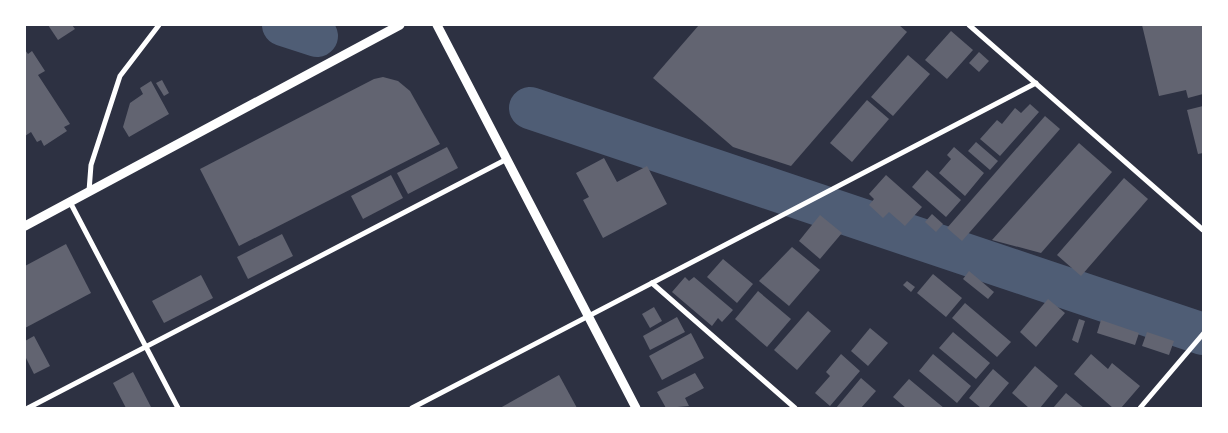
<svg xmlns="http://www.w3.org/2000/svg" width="1228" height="433" viewBox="0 0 1228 433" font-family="'IBM Plex Serif',serif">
  <rect width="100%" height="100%" fill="#2d3142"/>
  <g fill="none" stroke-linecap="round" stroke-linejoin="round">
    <g stroke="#4f5d75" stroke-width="42">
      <polyline points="283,25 317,36"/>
      <polyline points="530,108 1203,334"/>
    </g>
  </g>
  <g fill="#626471">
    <polygon points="48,25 72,25 75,29 58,40"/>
    <polygon points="699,25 899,25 907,32 791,166 733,147 653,78"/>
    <polygon points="1142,25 1203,25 1203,94 1188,98 1186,90 1159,96"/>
    <polygon points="951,31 973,50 947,79 925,60"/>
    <polygon points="25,50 28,54 32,51 45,71 38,75 70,124 64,127 67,131 44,146 41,140 37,142 31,132 25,136"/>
    <polygon points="979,52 989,61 979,72 969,63"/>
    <polygon points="908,55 930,74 893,116 871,97"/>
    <polygon points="383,77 398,81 410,91 440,144 239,246 200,169 374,79"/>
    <polygon points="162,80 169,93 164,96 156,83"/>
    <polygon points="151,81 169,114 129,137 123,127 130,103 143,94 140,88"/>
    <polygon points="867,100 889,119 852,162 830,143"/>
    <polygon points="1030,104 1039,112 1000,156 980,139 997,120 1002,124 1015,108 1021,113"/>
    <polygon points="1203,106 1203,153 1198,154 1187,110"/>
    <polygon points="1045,116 1060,129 962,241 947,228"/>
    <polygon points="976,142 998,161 990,170 968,151"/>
    <polygon points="1079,143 1112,172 1041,253 992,240"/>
    <polygon points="447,147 458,168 408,194 397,173"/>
    <polygon points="954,147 984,173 965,196 939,173 951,159 947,155"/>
    <polygon points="604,158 617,182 647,166 667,204 603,238 583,200 589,197 576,173"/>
    <polygon points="927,170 961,200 946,217 912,187"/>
    <polygon points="391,175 403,198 363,219 351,196"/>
    <polygon points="886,175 922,207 905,226 889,212 883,218 869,205 874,199 869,194"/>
    <polygon points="1124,178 1148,199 1081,276 1057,255"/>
    <polygon points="932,214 943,224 936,232 925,222"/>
    <polygon points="820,215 842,233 820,259 799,241"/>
    <polygon points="282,234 293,256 248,279 237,257"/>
    <polygon points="66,244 91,293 25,328 25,266"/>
    <polygon points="792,247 820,270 789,306 759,281"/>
    <polygon points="723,259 753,284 737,303 707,277"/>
    <polygon points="969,271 994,292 988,299 963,279"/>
    <polygon points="933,274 962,298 946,317 917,293"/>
    <polygon points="201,275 213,298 164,323 152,301"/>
    <polygon points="685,277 689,281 694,277 733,310 722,322 718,318 712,326 672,292"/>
    <polygon points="907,281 915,287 911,292 903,285"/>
    <polygon points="758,291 791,319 767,347 735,319"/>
    <polygon points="1048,299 1065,313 1036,347 1020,332"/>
    <polygon points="965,303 1011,342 997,357 952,318"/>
    <polygon points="654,307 662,321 650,328 642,314"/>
    <polygon points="808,311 831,331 797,370 774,350"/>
    <polygon points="677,317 685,332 650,350 643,336"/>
    <polygon points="1079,319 1085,321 1078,343 1072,340"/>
    <polygon points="1101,320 1139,333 1135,345 1097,333"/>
    <polygon points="870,328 888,343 868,366 851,351"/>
    <polygon points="953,332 990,363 976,379 939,348"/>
    <polygon points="1147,332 1174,341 1169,355 1142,346"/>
    <polygon points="691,333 704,358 662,380 649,356"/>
    <polygon points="34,336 50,366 34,374 25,356 25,341"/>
    <polygon points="841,354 860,371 830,406 815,393 830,376 826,372"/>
    <polygon points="933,354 971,386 957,403 919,371"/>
    <polygon points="1091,354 1108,369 1112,363 1140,386 1121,408 1113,408 1074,374"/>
    <polygon points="1035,366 1058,386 1040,408 1029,408 1012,393"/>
    <polygon points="993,369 1009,383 988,408 981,408 969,398"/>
    <polygon points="133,372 151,407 149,408 126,408 113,383"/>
    <polygon points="695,373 704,388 685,398 689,406 666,408 657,392"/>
    <polygon points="559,375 577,408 500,408"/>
    <polygon points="861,378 876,391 861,408 836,408"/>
    <polygon points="909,379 933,399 944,408 906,408 893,397"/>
    <polygon points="1066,393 1084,408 1053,408"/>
  </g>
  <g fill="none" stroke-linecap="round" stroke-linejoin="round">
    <g stroke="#fff" stroke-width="5">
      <polyline points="969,25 1203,230"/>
      <polyline points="89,191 91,165 120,76 159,25"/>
      <polyline points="70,202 178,408"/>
      <polyline points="652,283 795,408"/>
      <polyline points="28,408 507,159"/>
      <polyline points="412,408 1036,83"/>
      <polyline points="1140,408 1203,334"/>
    </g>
    <g stroke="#fff" stroke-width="9">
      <polyline points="437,25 636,408"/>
      <polyline points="25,226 400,25"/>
    </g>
  </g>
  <rect width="1228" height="433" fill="none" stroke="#ffffff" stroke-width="52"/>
</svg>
